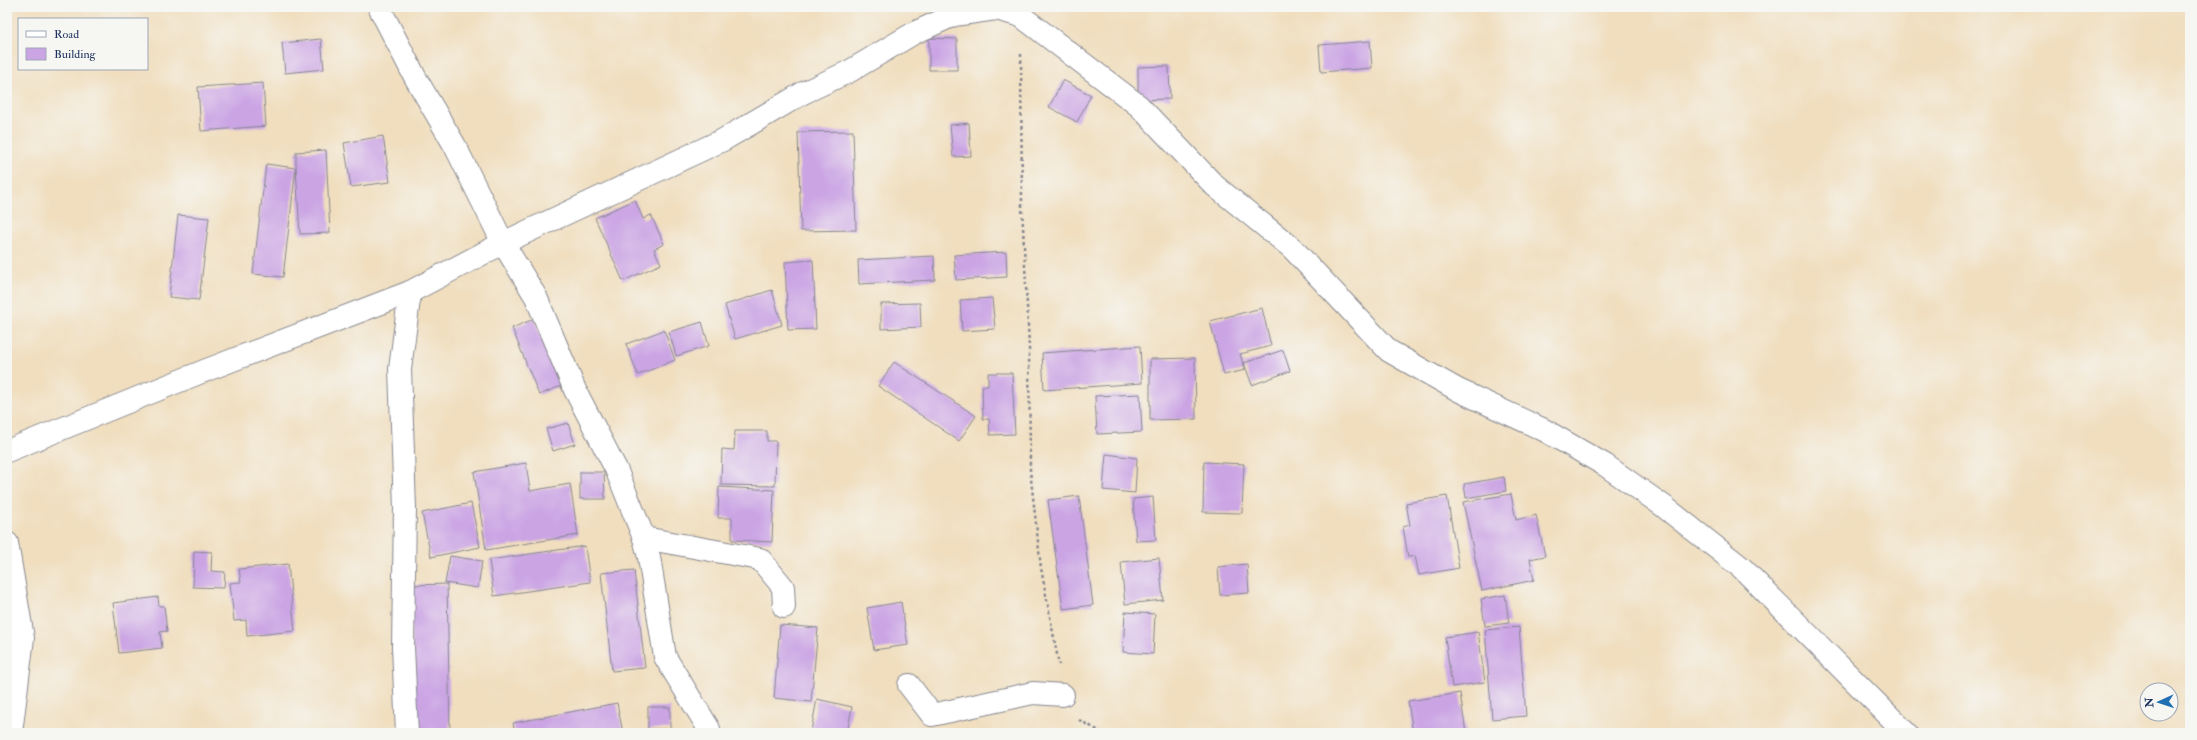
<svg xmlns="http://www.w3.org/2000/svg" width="2197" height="740" viewBox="0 0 2197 740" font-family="'IM FELL Double Pica',serif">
  <rect width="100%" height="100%" fill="#f6f6f2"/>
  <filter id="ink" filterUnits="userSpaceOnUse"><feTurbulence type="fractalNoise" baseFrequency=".025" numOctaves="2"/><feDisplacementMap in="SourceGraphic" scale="8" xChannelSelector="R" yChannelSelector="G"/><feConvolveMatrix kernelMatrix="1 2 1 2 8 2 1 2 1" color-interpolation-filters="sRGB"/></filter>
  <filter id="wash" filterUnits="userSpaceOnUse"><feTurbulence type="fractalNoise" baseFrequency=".012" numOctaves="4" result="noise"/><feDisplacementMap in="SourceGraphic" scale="16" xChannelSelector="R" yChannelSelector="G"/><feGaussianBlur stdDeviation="0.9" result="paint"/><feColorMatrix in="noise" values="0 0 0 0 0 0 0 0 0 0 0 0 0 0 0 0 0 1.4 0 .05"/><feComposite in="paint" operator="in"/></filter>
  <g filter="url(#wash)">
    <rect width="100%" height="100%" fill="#f0debe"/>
    <g id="blocks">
      <g fill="#cba4e4">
        <polygon points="929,38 957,39 957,70 929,70"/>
        <polygon points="321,39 324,69 285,73 282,43"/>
        <polygon points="1370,41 1372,68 1321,72 1319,45"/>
        <polygon points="1169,66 1170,99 1138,100 1138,67"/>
        <polygon points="1063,80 1091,95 1077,122 1049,107"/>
        <polygon points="263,83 266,126 201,131 198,87"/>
        <polygon points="969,123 971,156 953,157 950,125"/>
        <polygon points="853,131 856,230 801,231 798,132"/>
        <polygon points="383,136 390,182 351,187 344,143"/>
        <polygon points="326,150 330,233 300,234 296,168 283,277 253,274 266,164 296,168 296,152"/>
        <polygon points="635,200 643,219 651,215 664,244 654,249 661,264 623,281 595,218"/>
        <polygon points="178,215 209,218 199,300 169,297"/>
        <polygon points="1006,252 1007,277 956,280 954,255"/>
        <polygon points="934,256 935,280 859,284 858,260"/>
        <polygon points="813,260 816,329 788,330 785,262"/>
        <polygon points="772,290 782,325 735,339 725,305"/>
        <polygon points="992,298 995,329 962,331 960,300"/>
        <polygon points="920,303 921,327 881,329 881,304"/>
        <polygon points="1262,308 1271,346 1240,354 1245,370 1224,375 1210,321"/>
        <polygon points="534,319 561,386 539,395 512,328"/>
        <polygon points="702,322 709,346 676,356 669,332"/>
        <polygon points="664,330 675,360 638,375 626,344"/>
        <polygon points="1140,346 1142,383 1044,390 1042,353"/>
        <polygon points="1283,350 1290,371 1252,385 1244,363"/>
        <polygon points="1195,358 1196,419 1150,420 1150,359"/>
        <polygon points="894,362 976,416 959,441 878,386"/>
        <polygon points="988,373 1012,373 1015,434 990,435 989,419 983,419 982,386 988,386"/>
        <polygon points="1140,394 1142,432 1097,434 1095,396"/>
        <polygon points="568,423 575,444 553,451 546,429"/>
        <polygon points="735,431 767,431 767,441 776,441 775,486 721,485 722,449 734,450"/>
        <polygon points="1106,454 1137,458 1135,493 1103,490"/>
        <polygon points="1204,462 1244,464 1242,513 1203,512"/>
        <polygon points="526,463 530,491 570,484 578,535 486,550 474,472"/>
        <polygon points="580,472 604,472 605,499 580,499"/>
        <polygon points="1504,477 1506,491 1466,498 1464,484"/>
        <polygon points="719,487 774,490 772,542 732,540 732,518 718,518"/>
        <polygon points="1511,494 1516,520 1536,515 1545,556 1530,559 1534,580 1482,591 1463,502"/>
        <polygon points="1079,496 1093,605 1063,609 1048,500"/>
        <polygon points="1447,496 1459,568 1419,575 1415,556 1408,557 1403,527 1410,525 1406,503"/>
        <polygon points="1153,497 1156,540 1136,541 1133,499"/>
        <polygon points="471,503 480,547 431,557 422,513"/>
        <polygon points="585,546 590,582 494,596 489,560"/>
        <polygon points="194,551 212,552 211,571 225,572 224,588 193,587"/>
        <polygon points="450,556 482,561 478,588 445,583"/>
        <polygon points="1159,558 1163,600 1125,604 1121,562"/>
        <polygon points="288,564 295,631 247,636 246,620 234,621 230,583 241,582 239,569"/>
        <polygon points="1247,564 1249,593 1220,595 1218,567"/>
        <polygon points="634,570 645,668 612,671 601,573"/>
        <polygon points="447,584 450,733 414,733 411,585"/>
        <polygon points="1505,595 1509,623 1485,626 1481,599"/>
        <polygon points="158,597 159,606 164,606 167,631 160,632 162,648 119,653 113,603"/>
        <polygon points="901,602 908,645 874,650 867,608"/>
        <polygon points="1125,612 1155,614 1153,654 1123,652"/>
        <polygon points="780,625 818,628 811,702 774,698"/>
        <polygon points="1519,627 1526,716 1492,719 1485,630"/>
        <polygon points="1478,632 1485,682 1452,687 1445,637"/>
        <polygon points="1460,693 1466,733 1413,733 1408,701"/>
        <polygon points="817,699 852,707 847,733 811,731"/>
        <polygon points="617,703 623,733 515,733 513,723"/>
        <rect x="648" y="707" width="22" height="22"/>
      </g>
    </g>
  </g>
  <g filter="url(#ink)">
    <use href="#blocks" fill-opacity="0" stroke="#86868e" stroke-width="1"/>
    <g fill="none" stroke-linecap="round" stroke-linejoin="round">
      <defs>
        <g id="street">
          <polyline points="379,7 415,77 455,146 503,243 536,297 575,390 616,469 644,538 649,557 665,657 709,729 709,733"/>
          <polyline points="996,9 1021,16 1139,106 1215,186 1292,248 1389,351 1458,390 1544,430 1605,465 1662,505 1742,568 1906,733"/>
          <polyline points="7,451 204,371 410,292 503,243 723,140 803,93 850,71 914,33 954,15 996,9 998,7"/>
          <polyline points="644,538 760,559 783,587 784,607"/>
          <polyline points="7,543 23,638 11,733"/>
          <polyline points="909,685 932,715 1033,693 1063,695"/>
          <polyline points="407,733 403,647 405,508 400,369 410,292"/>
        </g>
      </defs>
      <use href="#street" stroke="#86868e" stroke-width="24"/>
      <g stroke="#86868e" stroke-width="2.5" stroke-dasharray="3 3" stroke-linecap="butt">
        <polyline points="1021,54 1022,207 1029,345 1030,470 1041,568 1059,665"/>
        <polyline points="1079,720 1103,733"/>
      </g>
      <use href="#street" stroke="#fff" stroke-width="22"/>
    </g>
  </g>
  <rect width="2197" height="740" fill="none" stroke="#f6f6f2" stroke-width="24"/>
  <rect x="18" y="18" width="130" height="52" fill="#f6f6f2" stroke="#9ea6b7"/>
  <rect x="26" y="31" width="20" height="6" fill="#ffffff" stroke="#9ea6b7"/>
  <text x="54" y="38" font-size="12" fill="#1b2f5e">Road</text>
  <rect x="26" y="48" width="20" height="12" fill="#cba4e4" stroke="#9ea6b7"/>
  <text x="54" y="58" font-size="12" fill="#1b2f5e">Building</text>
  <g transform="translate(2159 702) rotate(267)"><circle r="19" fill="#f6f6f2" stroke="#9ea6b7"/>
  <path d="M0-3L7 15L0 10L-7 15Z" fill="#1f6fb2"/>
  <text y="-6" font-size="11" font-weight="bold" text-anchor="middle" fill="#1b2f5e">N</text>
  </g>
</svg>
